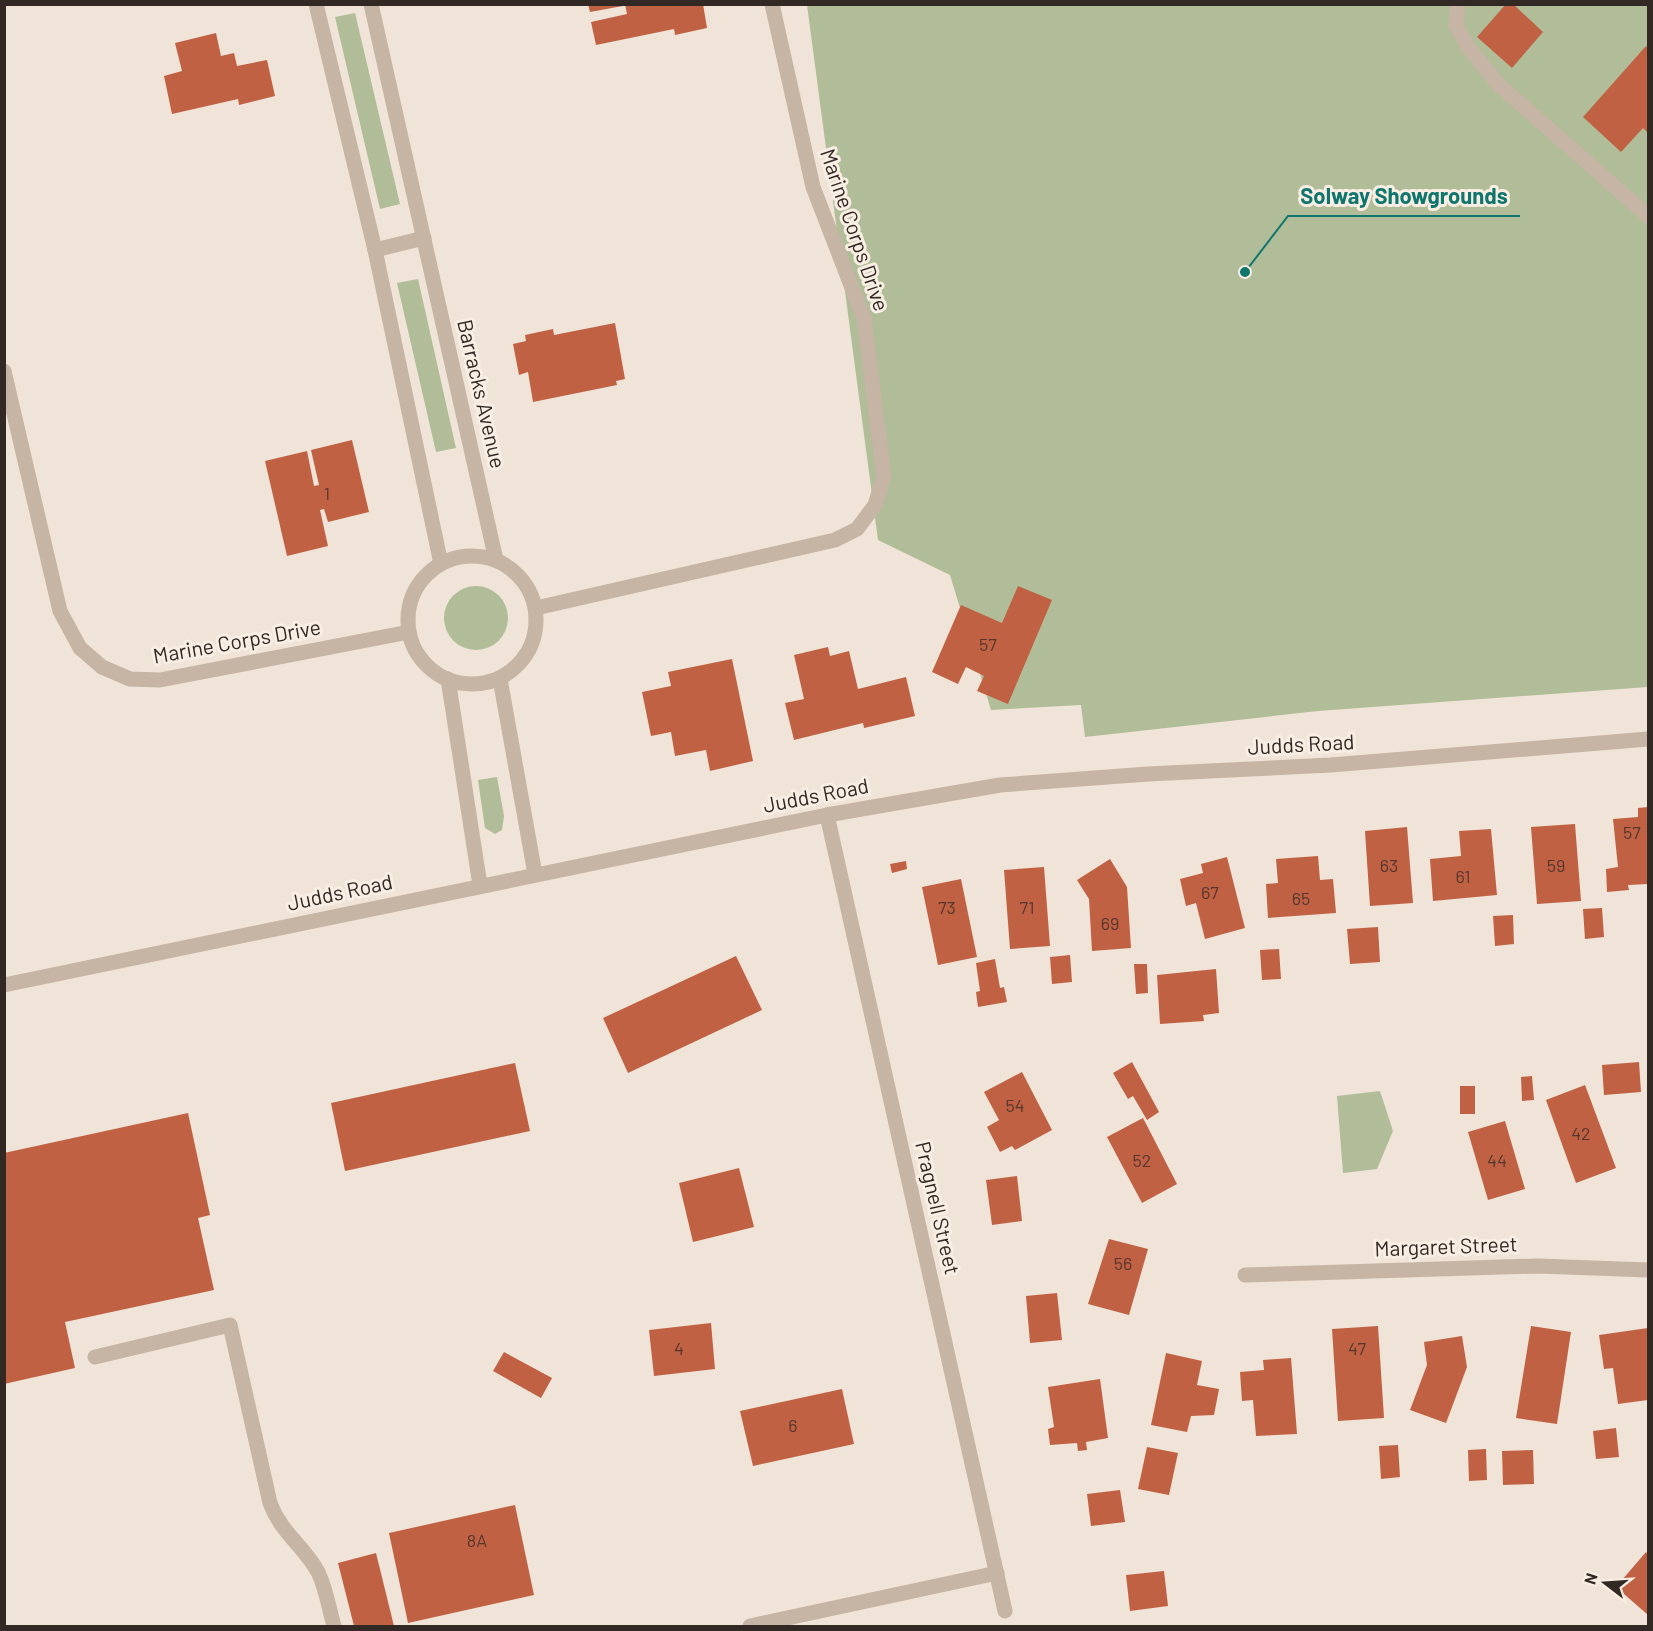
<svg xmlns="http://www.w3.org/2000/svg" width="1653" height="1631" viewBox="0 0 1653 1631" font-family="Barlow,sans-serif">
  <rect width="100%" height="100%" fill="#efe4d7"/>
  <g fill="#b1bd98">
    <polygon points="807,5 1648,5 1648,687 1318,711 1085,737 1081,705 991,710 950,575 878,540"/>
    <polygon points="355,13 400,204 380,209 335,17"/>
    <polygon points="418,279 456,448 436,452 397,283"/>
    <circle cx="476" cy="618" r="32"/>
    <polygon points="497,777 504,816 502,830 495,834 485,828 478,780"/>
    <polygon points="1380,1091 1393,1131 1377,1169 1343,1173 1337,1096"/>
  </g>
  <g fill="#c16144">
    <polygon points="588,4 623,4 623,6 590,12"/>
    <polygon points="625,4 703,4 707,28 675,35 674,29 596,45 591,22 627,14"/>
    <polygon points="1506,4 1513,4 1543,32 1512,68 1477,37"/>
    <polygon points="216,33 221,56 234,53 237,66 267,60 275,96 239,105 238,99 172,114 164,76 182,71 175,43"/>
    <polygon points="1646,46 1648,49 1648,133 1643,128 1621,152 1583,117"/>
    <polygon points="615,323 625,379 616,381 617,385 533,402 528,372 519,375 513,344 526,341 525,335 553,329 554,335"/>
    <polygon points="352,440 369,512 328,522 324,509 320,510 328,546 287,556 265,461 307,451 314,486 319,485 311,450"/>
    <polygon points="1018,586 1052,600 1008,704 977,691 984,676 966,667 958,684 932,672 961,605 1002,623"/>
    <polygon points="828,647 830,656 849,651 858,689 906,677 915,716 864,728 863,723 794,740 785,703 804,699 794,655"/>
    <polygon points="732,659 753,761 710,771 706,750 675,756 671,732 651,736 642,692 671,686 668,672"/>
    <polygon points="1648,807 1648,884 1628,885 1629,890 1607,892 1606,869 1618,867 1613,819 1638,817 1638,808"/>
    <polygon points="1575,824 1581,901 1537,904 1531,827"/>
    <polygon points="1407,827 1413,903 1370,906 1365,831"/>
    <polygon points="1491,829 1497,895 1433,901 1430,859 1461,856 1459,831"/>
    <polygon points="1318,856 1320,880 1333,879 1336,913 1268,918 1266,884 1278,883 1276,859"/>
    <polygon points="1227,857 1245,928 1205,939 1196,903 1186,906 1180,879 1203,873 1201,864"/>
    <polygon points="1110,859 1127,887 1131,948 1092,951 1089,899 1077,880"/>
    <polygon points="906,861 907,869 892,873 890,864"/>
    <polygon points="1044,867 1050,946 1010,949 1004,870"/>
    <polygon points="961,879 977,957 938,965 922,887"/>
    <polygon points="1602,908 1604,937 1585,939 1583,909"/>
    <polygon points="1513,915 1514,944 1495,946 1493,916"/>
    <polygon points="1378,927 1380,962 1350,964 1347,929"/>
    <polygon points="1279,949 1281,979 1262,980 1260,950"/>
    <polygon points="1070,955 1072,982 1052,984 1050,957"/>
    <polygon points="736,956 762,1010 628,1073 603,1018"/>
    <polygon points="995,959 1000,988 1004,987 1007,1002 978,1007 976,992 980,991 976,963"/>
    <polygon points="1134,964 1147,964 1148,993 1136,994"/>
    <polygon points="1216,969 1219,1013 1203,1015 1204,1021 1160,1024 1157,975"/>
    <polygon points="1132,1062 1159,1112 1147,1120 1133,1096 1128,1099 1113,1073"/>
    <polygon points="1639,1062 1641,1092 1604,1095 1602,1065"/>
    <polygon points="515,1063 530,1131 345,1171 331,1103"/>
    <polygon points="1022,1072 1052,1130 1015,1150 1012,1146 1000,1152 987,1127 999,1120 984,1092"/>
    <polygon points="1532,1076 1534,1100 1522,1101 1521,1077"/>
    <polygon points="1585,1085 1616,1168 1576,1183 1546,1100"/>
    <rect x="1460" y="1086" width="15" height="28"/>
    <polygon points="188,1113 210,1215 198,1218 214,1290 65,1322 75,1368 4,1384 4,1153"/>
    <polygon points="1143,1118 1177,1184 1142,1203 1107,1137"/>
    <polygon points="1505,1121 1525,1189 1488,1200 1468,1132"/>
    <polygon points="739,1168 754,1227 693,1242 679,1183"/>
    <polygon points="1017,1176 1022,1221 992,1225 986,1180"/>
    <polygon points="1109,1239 1148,1249 1129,1315 1088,1304"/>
    <polygon points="1057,1293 1062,1340 1030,1343 1026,1296"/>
    <polygon points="711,1323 715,1369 654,1376 649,1330"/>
    <polygon points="1378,1326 1384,1418 1338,1421 1332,1329"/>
    <polygon points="1531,1326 1571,1332 1557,1424 1516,1418"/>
    <polygon points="1648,1328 1648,1400 1618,1404 1613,1368 1604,1369 1599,1335"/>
    <polygon points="1462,1336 1467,1367 1446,1423 1410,1410 1427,1365 1424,1342"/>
    <polygon points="504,1352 552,1378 541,1398 493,1371"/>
    <polygon points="1166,1353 1202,1361 1197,1385 1219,1389 1214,1415 1191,1416 1187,1432 1151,1425"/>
    <polygon points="1291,1358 1297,1434 1256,1436 1253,1400 1242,1401 1240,1372 1264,1370 1263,1360"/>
    <polygon points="1100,1379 1108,1438 1086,1442 1087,1450 1078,1451 1077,1443 1050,1445 1048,1429 1054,1427 1048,1387"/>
    <polygon points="842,1389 854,1444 753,1466 740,1411"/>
    <polygon points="1616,1428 1619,1457 1596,1459 1593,1431"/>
    <polygon points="1398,1445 1400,1477 1381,1479 1379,1446"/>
    <polygon points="1147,1447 1178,1453 1169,1495 1138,1489"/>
    <polygon points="1486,1449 1487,1480 1469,1481 1468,1450"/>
    <polygon points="1533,1450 1534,1484 1503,1485 1502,1451"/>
    <polygon points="1120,1490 1125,1522 1091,1526 1087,1494"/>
    <polygon points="515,1505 534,1595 408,1623 389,1533"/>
    <polygon points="1646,1552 1648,1555 1648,1615 1616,1587"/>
    <polygon points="376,1553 394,1626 354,1626 338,1563"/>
    <polygon points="1164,1571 1168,1606 1130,1611 1126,1575"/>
  </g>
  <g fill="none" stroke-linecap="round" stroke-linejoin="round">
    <g stroke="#c6b4a4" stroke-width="15">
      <polyline points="316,4 375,250 441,564"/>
      <polyline points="371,4 496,560"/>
      <polyline points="1458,4 1456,26 1468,47 1498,84 1648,216"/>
      <polyline points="375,250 424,238"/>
      <polyline points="4,371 60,611 80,648 102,667 130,679 160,680 409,632"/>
      <circle cx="472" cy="620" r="64"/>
      <polyline points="536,608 835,540 857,529 875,505 884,476 864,319 813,187 772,4"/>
      <polyline points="448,679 480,885"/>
      <polyline points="500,679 535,874"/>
      <polyline points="827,815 1005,1611"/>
      <polyline points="4,985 827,815 1000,785 1148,774 1331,765 1648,739"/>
      <polyline points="1245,1275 1538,1266 1648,1270"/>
      <path d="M 95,1357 L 230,1325 L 270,1503 C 281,1533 304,1546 318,1572 C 326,1588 329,1609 334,1626"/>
      <polyline points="750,1626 997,1573"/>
    </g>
  </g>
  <g text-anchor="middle" stroke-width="6" stroke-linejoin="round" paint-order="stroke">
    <g font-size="18" fill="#56372d">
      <text x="327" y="500">1</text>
      <text x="988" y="651">57</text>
      <text x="1632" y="839">57</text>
      <text x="1389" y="872">63</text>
      <text x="1556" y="872">59</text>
      <text x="1463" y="883">61</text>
      <text x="1210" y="899">67</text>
      <text x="1301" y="905">65</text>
      <text x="947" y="914">73</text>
      <text x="1027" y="914">71</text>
      <text x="1110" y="930">69</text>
      <text x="1015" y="1112">54</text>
      <text x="1581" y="1140">42</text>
      <text x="1142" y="1167">52</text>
      <text x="1497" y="1167">44</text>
      <text x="1123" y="1270">56</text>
      <text x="679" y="1355">4</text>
      <text x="1357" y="1355">47</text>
      <text x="793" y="1432">6</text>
      <text x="477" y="1547">8A</text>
    </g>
    <g font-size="21" fill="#322925" stroke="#f8eee3">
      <text transform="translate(854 230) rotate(71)" y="7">Marine Corps Drive</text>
      <text transform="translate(481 394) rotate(77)" y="7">Barracks Avenue</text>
      <text transform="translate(237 642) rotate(-10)" y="7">Marine Corps Drive</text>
      <text transform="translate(1301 745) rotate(-3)" y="7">Judds Road</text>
      <text transform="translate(816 796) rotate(-11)" y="7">Judds Road</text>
      <text transform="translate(340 893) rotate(-12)" y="7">Judds Road</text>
      <text transform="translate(937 1208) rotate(77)" y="7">Pragnell Street</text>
      <text transform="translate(1446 1247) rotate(-2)" y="7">Margaret Street</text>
    </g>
  </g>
  <path fill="none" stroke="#0f766e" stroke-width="2" d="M1245 272L1288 216H1520"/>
  <circle fill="#0f766e" stroke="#f8eee3" stroke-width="2" cx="1245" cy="272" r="6"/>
  <g font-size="22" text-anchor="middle" font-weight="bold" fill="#0f766e" stroke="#f8eee3" stroke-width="6" stroke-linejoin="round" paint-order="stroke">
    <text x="1404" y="204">Solway Showgrounds</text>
  </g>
  <rect width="1653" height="1631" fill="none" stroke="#322925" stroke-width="12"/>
  <g transform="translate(1605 1583) rotate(287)" stroke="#f8eee3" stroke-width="4.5" paint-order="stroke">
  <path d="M0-4.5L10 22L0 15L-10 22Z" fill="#322925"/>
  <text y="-9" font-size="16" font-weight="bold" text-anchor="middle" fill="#322925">N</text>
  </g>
</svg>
